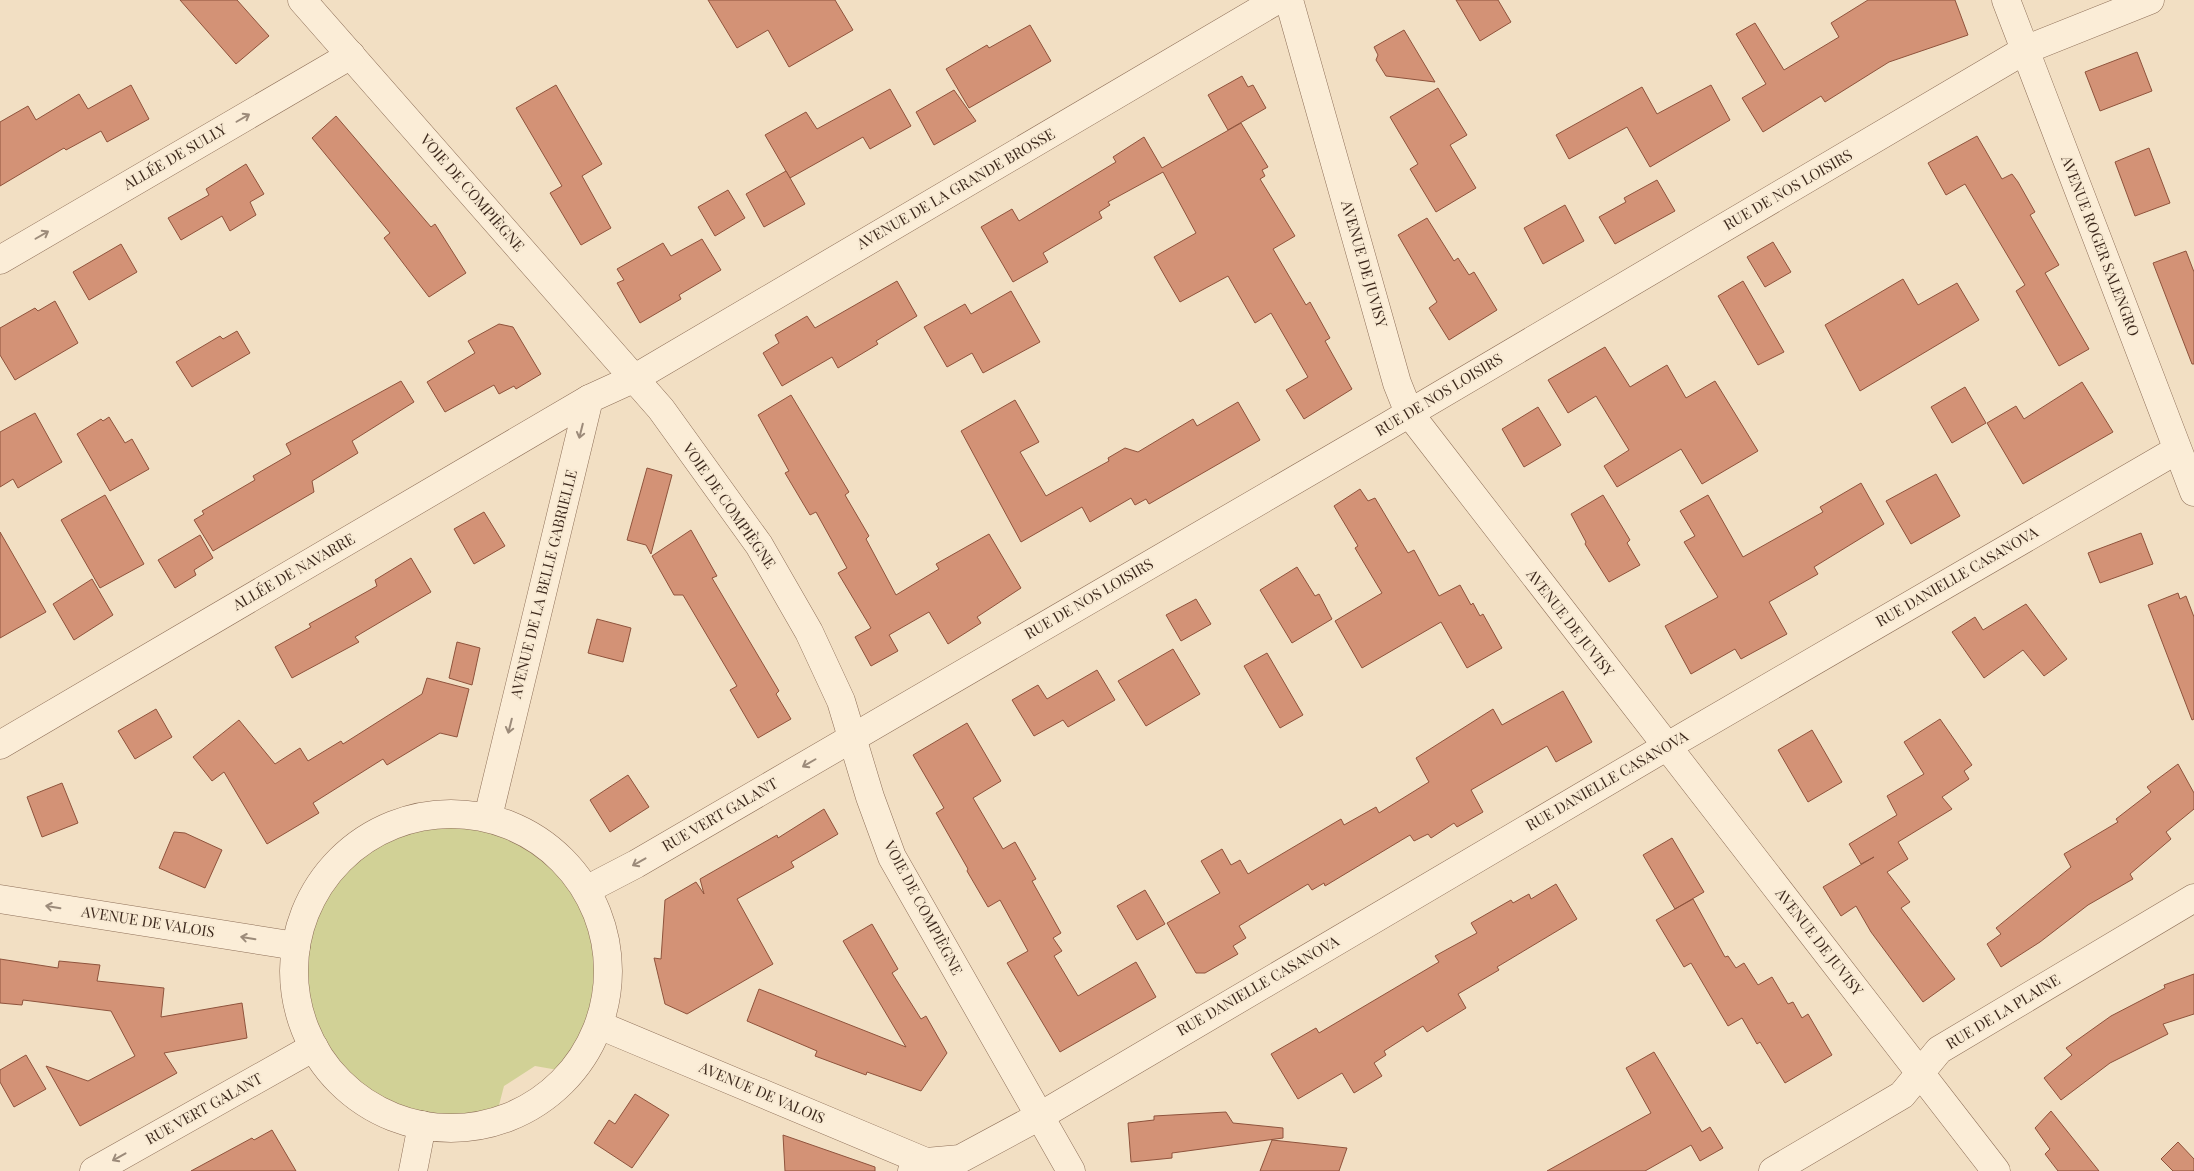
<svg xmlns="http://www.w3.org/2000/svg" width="2194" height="1171" viewBox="0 0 2194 1171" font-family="'Playfair Display',serif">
  <rect width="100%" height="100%" fill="#f2dfc3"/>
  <path fill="#d1d196" d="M 450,824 C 550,832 623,912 590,1014 C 584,1035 570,1053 558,1070 L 535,1066 L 504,1086 L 498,1109 C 463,1116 426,1119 393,1105 C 277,1056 278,878 398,834 C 415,828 433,827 450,824 Z"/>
  <g fill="#d39276" stroke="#8f533c">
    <polygon points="180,0 237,0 269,36 236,64"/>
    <polygon points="708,0 835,0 853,30 789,67 768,30 737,48"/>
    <polygon points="1456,0 1498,0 1511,22 1480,41"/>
    <polygon points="1868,0 1955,0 1968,35 1889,62 1825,102 1821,96 1763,132 1742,98 1766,84 1736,34 1755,23 1784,70 1839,37 1831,23"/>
    <polygon points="1030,25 1051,61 969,108 946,69 987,45 989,48"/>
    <polygon points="1404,30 1435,82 1386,76 1376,60 1378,55 1374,47"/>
    <polygon points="2137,52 2152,91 2100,111 2085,72"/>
    <polygon points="1242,76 1248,87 1253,85 1266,108 1228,130 1208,95"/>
    <polygon points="131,85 149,119 107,142 101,131 66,150 64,148 0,186 0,122 28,106 36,120 79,94 88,109"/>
    <polygon points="556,85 602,164 582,176 611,228 581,245 550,193 562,186 516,108"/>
    <polygon points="1711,85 1730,120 1650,167 1627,127 1569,159 1556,135 1642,87 1657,114"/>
    <polygon points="1438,88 1467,135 1450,145 1476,188 1436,212 1410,169 1418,164 1390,117"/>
    <polygon points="890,89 911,126 870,149 863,137 790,178 765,135 806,112 817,129"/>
    <polygon points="954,90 976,121 934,145 916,112"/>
    <polygon points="336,116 431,227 435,224 466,273 429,297 384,238 390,233 312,138"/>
    <polygon points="1241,123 1268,167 1262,170 1265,176 1260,179 1295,236 1273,249 1306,305 1310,302 1330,338 1325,341 1352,389 1304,419 1286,390 1308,377 1271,313 1255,323 1228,276 1180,302 1166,278 1154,257 1196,233 1163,172 1108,202 1110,205 1099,212 1102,218 1043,253 1048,262 1013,282 981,227 1012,209 1019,221 1116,162 1113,157 1144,137 1162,168"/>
    <polygon points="1977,136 2002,179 2012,174 2018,182 2035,212 2030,215 2059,265 2045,273 2089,349 2059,366 2016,291 2025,285 1965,184 1946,195 1928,163"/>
    <polygon points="2149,148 2170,203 2135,216 2115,162"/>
    <polygon points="246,164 264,194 250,202 256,215 230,231 222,216 181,240 168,218 209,195 206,189"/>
    <polygon points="786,171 805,204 764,227 746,194"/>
    <polygon points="1657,180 1675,211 1615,244 1599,217 1626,202 1624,198"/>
    <polygon points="728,190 745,218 715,236 698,207"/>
    <polygon points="1565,205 1584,241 1543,264 1524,228"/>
    <polygon points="1427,218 1454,261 1458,258 1469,275 1474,272 1497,310 1449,340 1429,308 1437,302 1398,235"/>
    <polygon points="702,239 721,270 679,295 681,299 640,323 617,283 624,280 617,269 663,243 671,256"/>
    <polygon points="1773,242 1791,272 1765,287 1747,257"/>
    <polygon points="121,244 137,272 89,300 73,272"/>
    <polygon points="2186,251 2194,272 2194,364 2192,364 2153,263"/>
    <polygon points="1903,279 1918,305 1957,283 1979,320 1860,391 1825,325"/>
    <polygon points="897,281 917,316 876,341 878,344 838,368 832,357 782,386 763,353 779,343 775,335 807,316 815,328"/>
    <polygon points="1743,281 1784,352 1758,365 1718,296"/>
    <polygon points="1011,291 1040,342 983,373 972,353 947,367 924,327 965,304 971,314"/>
    <polygon points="55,301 78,343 15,380 0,355 0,328 35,308 38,311"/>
    <polygon points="499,324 513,327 541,374 516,389 514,386 499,394 494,385 445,412 427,382 475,353 468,341"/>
    <polygon points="237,331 250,353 192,387 176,362 220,336 223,339"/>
    <polygon points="1605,347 1630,387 1667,365 1686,398 1715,381 1758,451 1702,484 1681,449 1617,487 1604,466 1629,450 1596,396 1568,413 1548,380"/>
    <polygon points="401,381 414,402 352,441 358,453 312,481 314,492 213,551 194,520 204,514 202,511 255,480 253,476 291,454 286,444"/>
    <polygon points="2082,382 2113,432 2023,484 1987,423 2016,406 2024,419"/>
    <polygon points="1965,387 1986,423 1952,443 1931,407"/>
    <polygon points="791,395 849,492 845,495 869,536 866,539 896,595 939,569 936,564 989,534 1021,588 977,617 981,623 948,644 929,612 889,635 898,651 871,666 855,637 871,628 838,573 847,568 816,512 810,515 785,473 789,471 758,415"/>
    <polygon points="1015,400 1039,442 1020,452 1046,496 1109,461 1108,458 1125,448 1138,452 1193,419 1197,426 1238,402 1260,440 1149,504 1146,499 1135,505 1131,498 1090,522 1082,507 1021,542 961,431"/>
    <polygon points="1538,407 1561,445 1524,467 1502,429"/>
    <polygon points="35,413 62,462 18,488 13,479 0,487 0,432"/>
    <polygon points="109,417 125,443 132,439 149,469 110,491 77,434 101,419 103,421"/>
    <polygon points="647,468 672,475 651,554 646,545 627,540"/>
    <polygon points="1936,474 1960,516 1911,544 1886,501"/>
    <polygon points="1861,483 1884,524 1814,567 1818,574 1769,602 1787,634 1741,659 1735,649 1691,674 1665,626 1718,597 1684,542 1695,536 1680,511 1708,495 1743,557 1823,512 1820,507"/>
    <polygon points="1360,489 1368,501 1375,498 1408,553 1414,550 1439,596 1460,585 1471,605 1473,603 1480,616 1483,614 1502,648 1467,668 1441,622 1362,668 1335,621 1382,593 1355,548 1358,546 1334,506"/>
    <polygon points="105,495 144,564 100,588 61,520"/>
    <polygon points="1603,495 1630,540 1627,543 1640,565 1609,582 1585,544 1586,542 1571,514"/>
    <polygon points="484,512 505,546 474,564 454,529"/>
    <polygon points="691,530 717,576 712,578 779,691 776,694 791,719 758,738 730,690 737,686 683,595 674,595 652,556"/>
    <polygon points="0,532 46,612 0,638"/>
    <polygon points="2141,533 2153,564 2100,583 2088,553"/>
    <polygon points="200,535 213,558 194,570 196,575 175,588 158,560"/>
    <polygon points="411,558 431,592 355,637 359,642 292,678 275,647 311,627 309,624 377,586 375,580"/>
    <polygon points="1297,567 1315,596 1319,594 1332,619 1292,643 1260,590"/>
    <polygon points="92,579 113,615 74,640 53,604"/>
    <polygon points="2178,593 2180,599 2186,596 2194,617 2194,719 2192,720 2148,605"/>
    <polygon points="1196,599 1211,624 1181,641 1166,615"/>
    <polygon points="2026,604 2067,659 2044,676 2023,650 1984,678 1952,632 1975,617 1983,630"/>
    <polygon points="597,619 631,628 623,662 588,653"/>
    <polygon points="457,642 480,648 472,685 449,678"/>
    <polygon points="1173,649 1200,694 1146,726 1118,681"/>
    <polygon points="1267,653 1303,715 1280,728 1244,666"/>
    <polygon points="1097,670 1115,700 1068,727 1063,720 1034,736 1012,700 1038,685 1047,699"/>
    <polygon points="427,678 469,689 457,737 440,733 387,765 383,759 313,803 319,813 267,844 224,772 212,781 193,757 239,720 275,764 300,748 308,761 341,741 343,744 422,694"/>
    <polygon points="1563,691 1592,742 1556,762 1547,746 1471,790 1483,812 1457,827 1454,823 1431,838 1428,834 1414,841 1410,835 1325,886 1324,883 1312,890 1308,884 1239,926 1246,938 1233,946 1238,954 1205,973 1196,973 1167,923 1220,893 1201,861 1222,849 1231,865 1240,860 1248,874 1341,819 1344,825 1376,807 1379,813 1429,782 1416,758 1493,709 1502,725"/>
    <polygon points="156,709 172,737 135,759 118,731"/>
    <polygon points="1940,719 1972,765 1964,771 1969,779 1942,797 1952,809 1898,842 1908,859 1887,872 1910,902 1901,908 1955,979 1923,1002 1871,932 1856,906 1841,916 1823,887 1874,857 1861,864 1849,844 1897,815 1887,796 1924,774 1904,742"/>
    <polygon points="967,723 1001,781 973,798 1003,849 1015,842 1036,879 1032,881 1061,933 1053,938 1062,951 1054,956 1078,996 1136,962 1156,997 1060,1052 1007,963 1028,951 1000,900 988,907 967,871 968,869 936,813 944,808 913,755"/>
    <polygon points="1812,730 1842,782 1808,802 1778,750"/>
    <polygon points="2178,764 2194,793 2194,809 2166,832 2171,839 2130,874 2133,879 2088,905 2040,942 2001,967 1987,944 2001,934 1996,928 2071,867 2064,854 2118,822 2116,819 2151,792 2147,787"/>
    <polygon points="628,775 649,807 610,832 590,800"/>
    <polygon points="62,783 78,823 42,837 27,797"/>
    <polygon points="824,809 838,834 791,862 794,867 737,899 773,964 687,1014 665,1004 654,958 661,959 665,900 696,882 704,894 700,879 777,835 778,838"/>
    <polygon points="174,832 185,833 222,850 205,888 159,868"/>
    <polygon points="1672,838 1704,892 1675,909 1693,899 1725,957 1728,956 1736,968 1744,963 1758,985 1772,977 1788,1004 1793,1002 1802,1018 1808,1014 1832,1055 1785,1083 1760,1042 1757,1044 1742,1018 1728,1026 1691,963 1684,967 1656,920 1675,909 1643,855"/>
    <polygon points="1556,884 1577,919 1497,967 1499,970 1458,994 1466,1008 1427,1032 1423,1026 1384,1051 1386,1055 1374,1063 1382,1076 1354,1093 1342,1073 1298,1099 1271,1054 1316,1028 1319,1033 1439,962 1435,956 1477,933 1471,923 1511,900 1513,903 1529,894 1531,899"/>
    <polygon points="1145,890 1165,924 1137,940 1117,906"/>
    <polygon points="872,924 898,969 892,973 921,1019 926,1016 947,1053 921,1091 867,1072 866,1075 815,1056 817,1051 747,1021 759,989 906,1047 843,941"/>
    <polygon points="0,959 58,968 59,961 100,965 97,981 164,988 161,1017 242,1003 247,1038 164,1053 177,1073 80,1126 46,1066 88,1081 135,1056 111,1011 23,1000 22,1005 0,1003"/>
    <polygon points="2194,974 2194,1014 2163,1024 2168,1034 2110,1063 2061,1100 2044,1078 2072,1055 2066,1048 2111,1016 2165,988 2164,985"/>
    <polygon points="1654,1052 1702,1132 1710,1127 1723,1148 1700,1161 1691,1145 1645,1171 1547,1171 1651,1113 1626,1068"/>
    <polygon points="26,1055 46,1089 14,1107 0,1082 0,1070"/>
    <polygon points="635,1094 669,1115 632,1168 594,1143 609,1120 615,1124"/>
    <polygon points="2051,1111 2099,1171 2058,1171 2045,1154 2050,1149 2035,1128"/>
    <polygon points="1226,1112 1233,1123 1283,1128 1283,1138 1172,1153 1172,1158 1131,1162 1128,1123 1154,1120 1154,1116"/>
    <polygon points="272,1130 296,1171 191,1171 252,1138 254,1140"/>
    <polygon points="783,1135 875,1167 875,1171 785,1171"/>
    <polygon points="1272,1140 1347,1148 1339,1171 1260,1171"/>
    <polygon points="2178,1142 2194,1159 2194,1171 2173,1171 2161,1159"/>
  </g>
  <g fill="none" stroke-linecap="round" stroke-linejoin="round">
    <defs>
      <g id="street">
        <polyline points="302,0 661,409 759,545 809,632 841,701 870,797 892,857 1071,1171"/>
        <polyline points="1289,0 1397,383 1409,413 1996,1171"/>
        <polyline points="2006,0 2194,492"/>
        <polyline points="0,260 351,55"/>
        <polyline points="0,745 589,399"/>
        <circle cx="451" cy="971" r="157"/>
        <polyline points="488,817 589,399 635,378 1277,0"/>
        <polyline points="586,890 636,864 1386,427 2025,50 2150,0"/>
        <polyline points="0,899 296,946"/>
        <polyline points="599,1025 926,1162"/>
        <polyline points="94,1171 314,1047"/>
        <polyline points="413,1171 422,1125"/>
        <polyline points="912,1171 926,1162 960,1159 1040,1116 1654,754 2177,450"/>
        <polyline points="1773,1171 1902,1095 1939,1050 2194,898"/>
      </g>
    </defs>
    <use href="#street" stroke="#8e6f58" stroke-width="29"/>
    <use href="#street" stroke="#fbedd7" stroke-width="28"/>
  </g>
  <defs><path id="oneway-shaft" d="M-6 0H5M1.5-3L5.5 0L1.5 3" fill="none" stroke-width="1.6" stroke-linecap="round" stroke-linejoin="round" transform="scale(1.25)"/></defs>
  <g stroke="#9c8b7a">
    <use href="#oneway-shaft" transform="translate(243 118) rotate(-30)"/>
    <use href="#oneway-shaft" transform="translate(42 235) rotate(-30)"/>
    <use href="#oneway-shaft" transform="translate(581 431) rotate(104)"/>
    <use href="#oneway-shaft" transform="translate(510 726) rotate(104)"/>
    <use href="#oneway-shaft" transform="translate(809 763) rotate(150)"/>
    <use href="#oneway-shaft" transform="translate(639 862) rotate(151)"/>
    <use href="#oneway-shaft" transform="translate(53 907) rotate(-171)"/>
    <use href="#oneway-shaft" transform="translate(248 938) rotate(-171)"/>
    <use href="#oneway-shaft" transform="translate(119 1157) rotate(151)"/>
  </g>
  <g text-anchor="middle" stroke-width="4" stroke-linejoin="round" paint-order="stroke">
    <g font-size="15" fill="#3d291d" stroke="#f8ead3">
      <text transform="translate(175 157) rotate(-30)" y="5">ALLÉE DE SULLY</text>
      <text transform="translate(956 189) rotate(-30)" y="5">AVENUE DE LA GRANDE BROSSE</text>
      <text transform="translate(1788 190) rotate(-30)" y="5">RUE DE NOS LOISIRS</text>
      <text transform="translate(472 193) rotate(49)" y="5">VOIE DE COMPIÈGNE</text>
      <text transform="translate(2100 246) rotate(69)" y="5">AVENUE ROGER SALENGRO</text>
      <text transform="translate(1364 264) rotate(74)" y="5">AVENUE DE JUVISY</text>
      <text transform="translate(1439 395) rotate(-31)" y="5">RUE DE NOS LOISIRS</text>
      <text transform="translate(729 506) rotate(55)" y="5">VOIE DE COMPIÈGNE</text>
      <text transform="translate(294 572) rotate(-30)" y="5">ALLÉE DE NAVARRE</text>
      <text transform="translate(1957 577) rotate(-30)" y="5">RUE DANIELLE CASANOVA</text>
      <text transform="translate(544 584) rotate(-76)" y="5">AVENUE DE LA BELLE GABRIELLE</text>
      <text transform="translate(1089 599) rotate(-30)" y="5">RUE DE NOS LOISIRS</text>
      <text transform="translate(1570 623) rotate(52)" y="5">AVENUE DE JUVISY</text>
      <text transform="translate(1607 781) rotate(-30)" y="5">RUE DANIELLE CASANOVA</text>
      <text transform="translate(720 815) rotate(-30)" y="5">RUE VERT GALANT</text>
      <text transform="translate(923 908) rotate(62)" y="5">VOIE DE COMPIÈGNE</text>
      <text transform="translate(148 922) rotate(9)" y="5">AVENUE DE VALOIS</text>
      <text transform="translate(1819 942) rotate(52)" y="5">AVENUE DE JUVISY</text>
      <text transform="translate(1258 986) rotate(-30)" y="5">RUE DANIELLE CASANOVA</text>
      <text transform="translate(2003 1012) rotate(-31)" y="5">RUE DE LA PLAINE</text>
      <text transform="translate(762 1093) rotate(23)" y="5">AVENUE DE VALOIS</text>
      <text transform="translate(204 1109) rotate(-29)" y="5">RUE VERT GALANT</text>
    </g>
  </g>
</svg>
